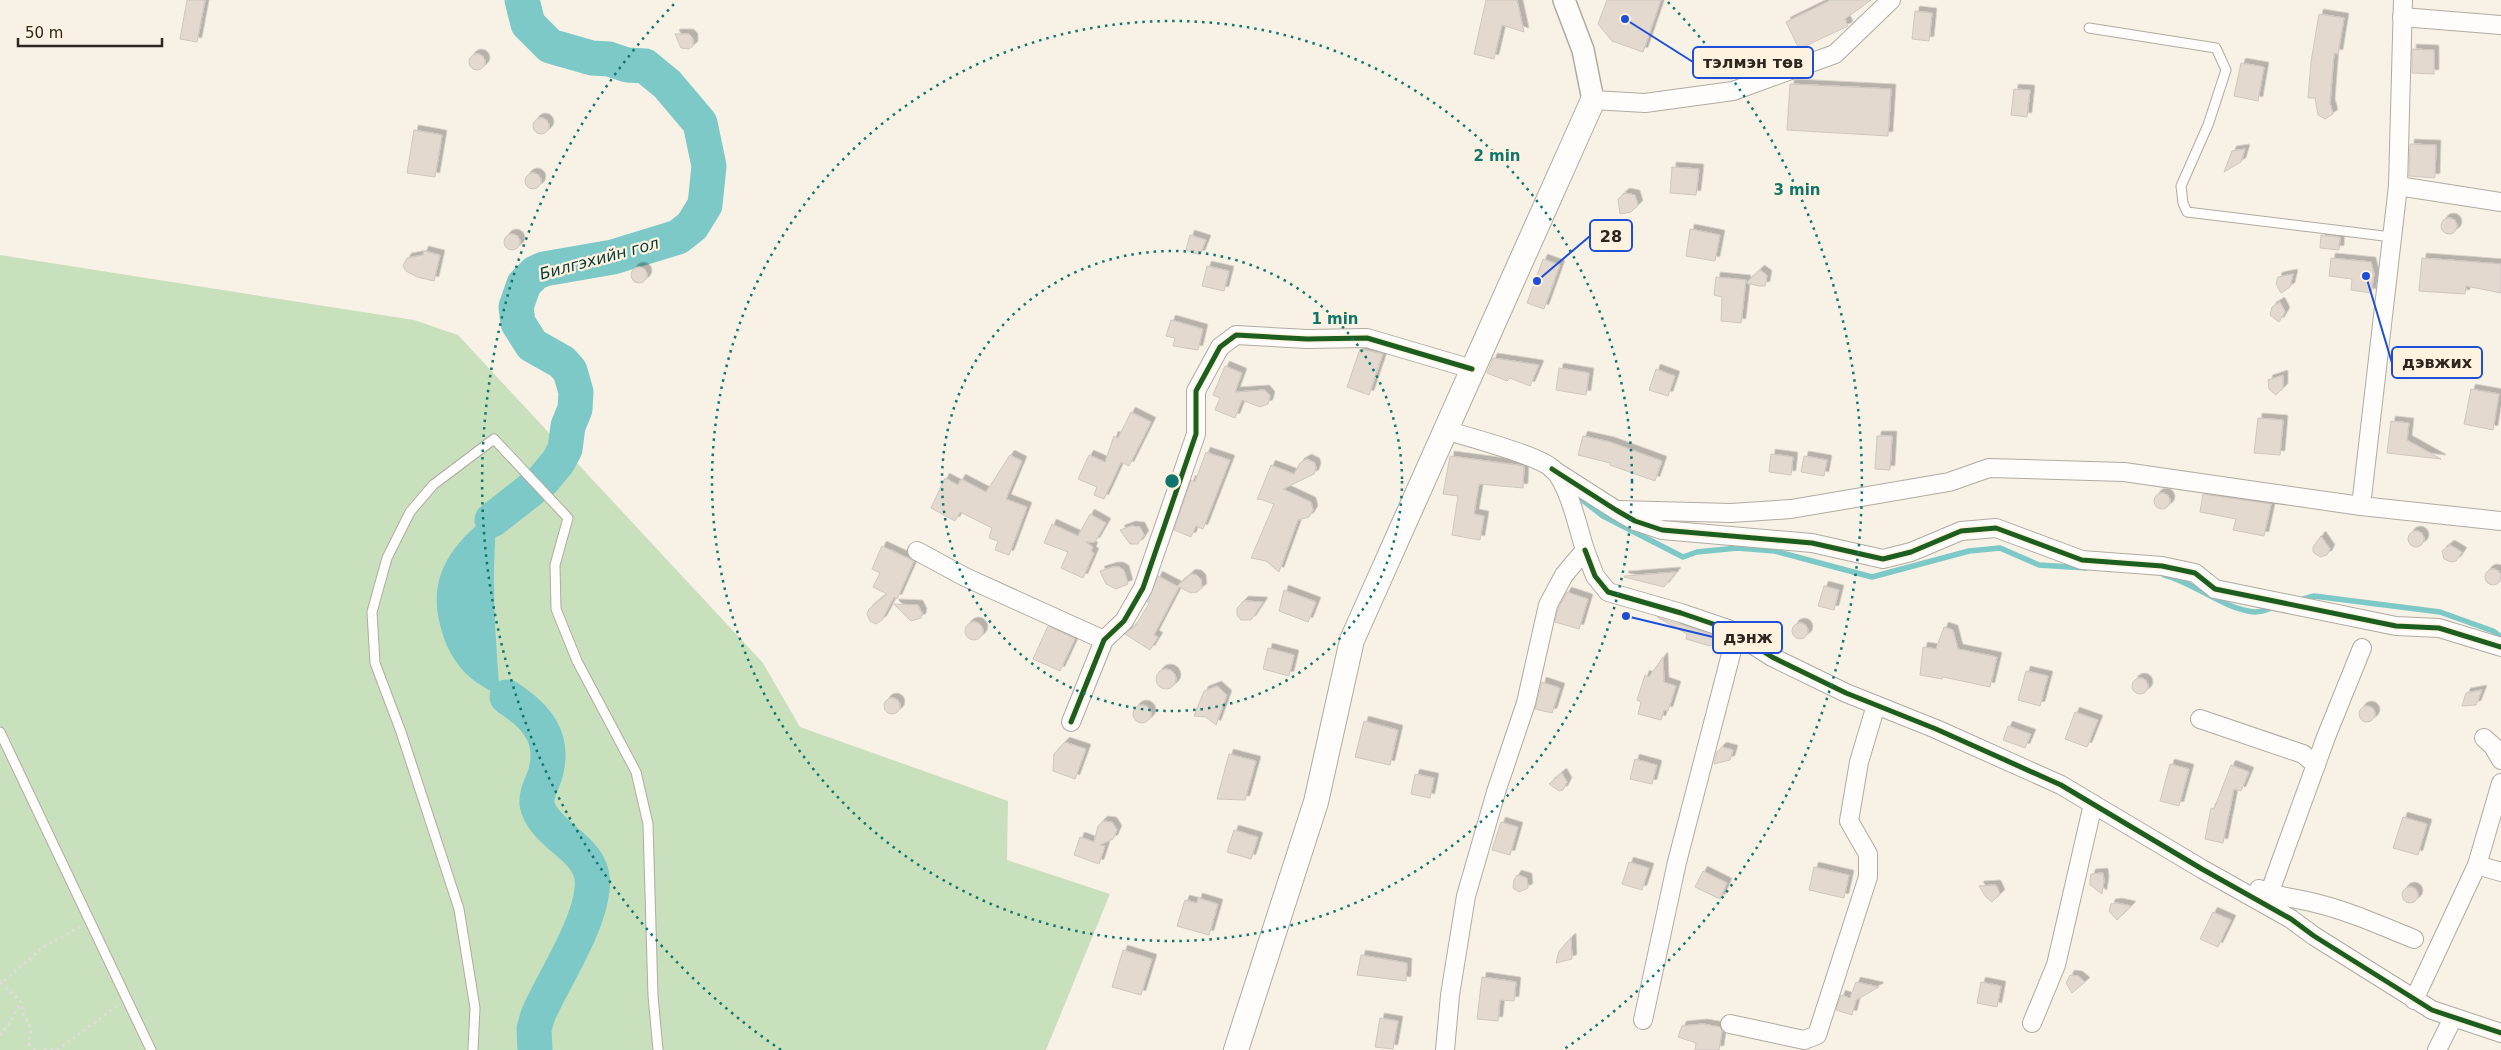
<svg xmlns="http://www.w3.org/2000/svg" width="2501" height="1050" viewBox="0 0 2501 1050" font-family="'DejaVu Sans',sans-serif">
  <defs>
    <filter id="shadow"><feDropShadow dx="4.5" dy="-4.5" stdDeviation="0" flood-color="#0004"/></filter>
  </defs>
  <rect width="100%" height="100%" fill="#f8f1e6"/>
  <polygon fill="#c9e0bd" points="0,255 414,320 458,335 763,663 800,727 1008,801 1007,860 1110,894 1046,1050 0,1050"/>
  <path fill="#7cc9c8" d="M 527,488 L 531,493 L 497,520 C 491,574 495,629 499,684 L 501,690 L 532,710 L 545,727 L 540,729 C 529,704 496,697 476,682 C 460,671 447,651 442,632 C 419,560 475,524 527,488 Z"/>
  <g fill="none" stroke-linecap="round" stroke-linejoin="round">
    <g stroke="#7cc9c8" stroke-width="5.5">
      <polyline points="1572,492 1603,516 1683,557 1697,552 1737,548 1775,551 1872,577 1969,551 2000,548 2039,565 2086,568"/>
      <path d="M 2164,575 C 2195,583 2223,609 2255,612 C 2261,612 2269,609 2274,607"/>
      <polyline points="2300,600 2314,596 2440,612 2493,631 2501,637"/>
    </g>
    <g stroke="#7cc9c8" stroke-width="35">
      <polyline points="492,520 543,480 558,462 565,449 568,426 575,409 576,392 570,371 562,362 532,345 518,323 516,307 524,284 535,273 544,269 613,257 678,237 692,226 705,205 709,166 700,123 667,84 645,66 627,65 609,59 592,58 550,46 528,24 522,0"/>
      <path d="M 507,697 C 536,716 556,737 545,775 C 542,784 536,793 537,804 C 541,825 568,840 581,855 C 590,865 594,876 592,890 C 588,928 554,979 538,1015 L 534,1029 L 535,1050"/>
    </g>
  </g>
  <g fill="#e4d9cf" stroke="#cec7c0" filter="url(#shadow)">
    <polygon points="187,0 205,0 197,42 180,39"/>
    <polygon points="1486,0 1517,0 1524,32 1502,25 1494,59 1474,54"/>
    <polygon points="1607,0 1661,0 1643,52 1612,41 1598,24"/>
    <polygon points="1831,0 1871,0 1845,19 1848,26 1799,49 1786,22"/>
    <polygon points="1915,11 1932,13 1929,41 1912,39"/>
    <polygon points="2319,14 2344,18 2338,54 2334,53 2330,103 2333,114 2325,119 2318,115 2315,98 2308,98 2311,62"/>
    <polygon points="675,34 689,34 693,38 693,46 689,49 681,48"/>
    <polygon points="2412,49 2434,50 2434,74 2412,73"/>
    <circle cx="477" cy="62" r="8"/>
    <polygon points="2241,63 2264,67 2258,101 2234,96"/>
    <polygon points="1790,84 1891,89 1888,136 1787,130"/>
    <polygon points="2014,89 2030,90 2027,117 2011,115"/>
    <circle cx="541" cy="126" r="8"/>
    <polygon points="414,130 442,135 435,177 407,173"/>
    <polygon points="2410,144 2436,145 2435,178 2409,176"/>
    <polygon points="2245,149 2241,162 2224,172 2232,151"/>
    <polygon points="1672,167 1699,169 1696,195 1670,193"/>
    <circle cx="533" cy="181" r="8"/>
    <polygon points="1625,193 1635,195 1638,205 1631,212 1620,214 1618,199"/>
    <circle cx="2449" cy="226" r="8"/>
    <polygon points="1690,229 1720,235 1715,261 1686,256"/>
    <circle cx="512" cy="242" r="8"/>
    <polygon points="1190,235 1206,240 1200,255 1186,250"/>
    <polygon points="2321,235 2340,237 2339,250 2320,248"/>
    <polygon points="424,251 440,255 434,281 417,277 406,271 403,266 407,258 423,255"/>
    <polygon points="2331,258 2371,262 2374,274 2371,293 2351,290 2352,279 2329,276"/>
    <polygon points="2422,258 2501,264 2501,293 2466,286 2465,294 2419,291"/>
    <polygon points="1543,259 1560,265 1544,309 1527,303"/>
    <polygon points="1207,266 1229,271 1224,291 1202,286"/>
    <circle cx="639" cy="275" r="8"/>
    <polygon points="1760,270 1767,275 1765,286 1759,286 1746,283"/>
    <polygon points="2293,274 2290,287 2281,293 2276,284 2278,277"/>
    <polygon points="1716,277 1746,280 1741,323 1721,321 1722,297 1714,295"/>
    <polygon points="2280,302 2285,312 2279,322 2270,315 2272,307"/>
    <polygon points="1171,320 1203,329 1198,350 1173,346 1175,338 1166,336"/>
    <polygon points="1360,349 1383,354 1369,395 1347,387"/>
    <polygon points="1493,358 1539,365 1530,386 1510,378 1507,381 1487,373"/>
    <polygon points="1225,366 1242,373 1235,392 1265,390 1270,396 1268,404 1260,407 1242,400 1235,418 1215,410 1220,398 1213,395"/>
    <polygon points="1559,368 1589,373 1586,395 1556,390"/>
    <polygon points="1656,369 1675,376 1668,396 1649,390"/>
    <polygon points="2283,375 2283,388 2276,395 2269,389 2268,380"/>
    <polygon points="2471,389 2499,394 2493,430 2464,424"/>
    <polygon points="1131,412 1151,422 1129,466 1121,462 1104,499 1094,495 1097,487 1078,479 1089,455 1105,462 1114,436 1118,438"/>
    <polygon points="2258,418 2283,420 2280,455 2254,453"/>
    <polygon points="2391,421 2409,423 2407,440 2441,459 2387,453"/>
    <polygon points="1583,436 1610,442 1662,461 1655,481 1610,465 1610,463 1578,455"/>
    <polygon points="1877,436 1892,436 1890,470 1875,469"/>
    <polygon points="1206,452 1230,460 1203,529 1196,526 1191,537 1174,530 1191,480 1195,482"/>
    <polygon points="1771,454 1793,457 1791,475 1769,472"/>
    <polygon points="1010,455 1022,461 1006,499 1027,507 1009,555 995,550 998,541 989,538 992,528 960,512 955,521 931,508 945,478 958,485 961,479 986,492"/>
    <polygon points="1450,456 1524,466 1523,488 1479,484 1474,514 1484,516 1480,540 1452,535 1458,496 1443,494"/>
    <polygon points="1804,456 1827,460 1824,476 1801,472"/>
    <polygon points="1307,459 1315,463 1316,468 1314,474 1283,489 1311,502 1313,510 1309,517 1298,520 1279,572 1266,561 1251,558 1274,504 1260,499 1257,500 1271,465 1294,474 1300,463"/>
    <circle cx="2162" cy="501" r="8"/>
    <polygon points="2203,494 2271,504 2264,536 2233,530 2236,519 2200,512"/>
    <polygon points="1090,514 1106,523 1095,542 1086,542 1093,547 1091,551 1094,553 1083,578 1061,568 1068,552 1044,543 1052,524 1078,536"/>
    <polygon points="1131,526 1140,527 1144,535 1138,544 1130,544 1120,530"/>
    <circle cx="2416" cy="539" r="8"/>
    <polygon points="2321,536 2330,549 2327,555 2320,557 2313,552 2313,547"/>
    <polygon points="2450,545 2462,552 2456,561 2451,562 2444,559 2442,551"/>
    <polygon points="882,546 914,561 897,599 894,597 882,620 876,624 870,621 867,614 869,609 887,594 873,587 880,573 872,569"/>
    <polygon points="1113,567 1119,567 1124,570 1128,584 1116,589 1106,584 1100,571"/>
    <circle cx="2493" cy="577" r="8"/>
    <polygon points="1676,572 1664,587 1624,577 1624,576"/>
    <polygon points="1191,574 1197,575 1201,579 1202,588 1197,592 1191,593 1179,587 1154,635 1158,637 1150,650 1125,634 1136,625 1150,602 1147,602 1158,576 1177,586"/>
    <polygon points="1824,586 1839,590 1834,610 1818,606"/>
    <polygon points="1284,590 1316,602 1308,622 1279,611"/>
    <polygon points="1567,592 1588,599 1579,629 1555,622 1558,609"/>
    <polygon points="1244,601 1263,602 1251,620 1241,620 1237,615 1237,608"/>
    <polygon points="894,604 918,605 922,613 921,618 911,621"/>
    <polygon points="1657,617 1716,636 1717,642 1710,646 1686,639 1687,634"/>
    <circle cx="974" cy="631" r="9"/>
    <circle cx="1800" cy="631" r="8"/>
    <polygon points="1048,626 1075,639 1060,671 1033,659"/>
    <polygon points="1944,627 1953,630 1958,649 1997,657 1990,687 1943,677 1942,679 1920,675 1923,647 1936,649"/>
    <polygon points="1268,648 1294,655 1289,676 1263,669"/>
    <polygon points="1663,657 1664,682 1676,686 1668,711 1664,710 1661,720 1638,714 1641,702 1637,700 1645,675 1649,677"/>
    <circle cx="1166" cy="679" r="10"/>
    <polygon points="2026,671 2048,676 2040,706 2018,700"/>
    <circle cx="2140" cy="686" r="8"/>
    <polygon points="1542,682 1560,688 1552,713 1535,709"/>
    <polygon points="1217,686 1227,695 1216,725 1206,717 1194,716 1204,691"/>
    <polygon points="2482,690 2476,705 2462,706 2466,693"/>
    <circle cx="892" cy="706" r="8"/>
    <circle cx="1142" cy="714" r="9"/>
    <circle cx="2367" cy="714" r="8"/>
    <polygon points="2075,712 2098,720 2087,747 2065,739"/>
    <polygon points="1364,721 1398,730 1390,765 1355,757"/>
    <polygon points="2008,726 2031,734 2025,748 2003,740"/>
    <polygon points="1065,742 1086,749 1075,779 1053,771 1054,754"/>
    <polygon points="1722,747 1733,750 1730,760 1714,764 1717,752"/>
    <polygon points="1229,754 1256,761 1245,800 1217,799"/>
    <polygon points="1635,759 1657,765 1652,784 1630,779"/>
    <polygon points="2170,764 2189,769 2179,806 2160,801"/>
    <polygon points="2231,765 2249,772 2241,791 2234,789 2223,843 2205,839 2211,808 2214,809"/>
    <polygon points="1562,773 1567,782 1563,790 1559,791 1549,784"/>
    <polygon points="1415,774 1434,778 1430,798 1411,794"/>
    <polygon points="2403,817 2427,824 2418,855 2393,848"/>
    <polygon points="1103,821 1112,822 1117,830 1113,839 1100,845 1105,846 1099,864 1074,855 1080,837 1094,842 1098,826"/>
    <polygon points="1501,822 1518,827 1510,855 1492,850"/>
    <polygon points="1234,830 1258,837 1251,859 1227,852"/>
    <polygon points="1629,862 1649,868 1642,890 1622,884"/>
    <polygon points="1814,867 1849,875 1844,898 1809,890"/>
    <polygon points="1703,871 1727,883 1720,899 1695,887"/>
    <polygon points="2103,873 2104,881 2102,894 2090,885 2090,880 2091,874"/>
    <polygon points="1517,875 1527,878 1528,888 1519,892 1513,888 1514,880"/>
    <polygon points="1996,885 2000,894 1992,902 1986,897 1979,886"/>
    <circle cx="2410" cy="895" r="8"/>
    <polygon points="1198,898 1218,904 1209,935 1177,926 1185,900 1197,903"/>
    <polygon points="2117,903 2131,906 2117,920 2109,911 2111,904"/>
    <polygon points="2213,912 2231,920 2218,947 2200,939"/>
    <polygon points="1571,938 1572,959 1556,963 1559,951"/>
    <polygon points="1123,950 1152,959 1141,995 1112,987"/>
    <polygon points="1361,955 1407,963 1406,981 1357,975"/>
    <polygon points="2070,975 2078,976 2085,982 2072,993 2066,983"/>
    <polygon points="1482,977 1516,982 1514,1001 1500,1000 1498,1021 1477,1019"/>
    <polygon points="1856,982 1879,987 1856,1000 1852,1015 1836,1010 1841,995 1850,998"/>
    <polygon points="1981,982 2001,986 1997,1007 1977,1003"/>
    <polygon points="1380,1018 1398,1021 1393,1049 1375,1047"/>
    <polygon points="1703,1024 1720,1027 1722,1031 1719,1050 1695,1050 1696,1043 1678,1037 1682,1026"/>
  </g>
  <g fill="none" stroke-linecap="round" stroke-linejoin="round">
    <defs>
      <g id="service">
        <polyline points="2089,28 2216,48 2226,70 2208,125 2181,186 2183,203 2187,212 2392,237"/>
        <polyline points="0,732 151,1050"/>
        <polyline points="473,1050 475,1008 459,909 401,732 375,663 372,612 387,558 410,512 433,485 494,439 568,518 555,565 556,609 577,661 636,772 648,824 653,996 658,1050"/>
      </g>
      <g id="minor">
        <polyline points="2402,17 2501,25"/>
        <polyline points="1593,100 1645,103 1733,91 1835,54 1891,0"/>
        <polyline points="2398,186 2501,202"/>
        <polyline points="1552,469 1616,510 1635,521 1662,530 1812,543 1883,559 1911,552 1961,531 1996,528 2082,560 2162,566 2195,573 2215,589 2396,626 2439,628 2501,647"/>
        <polyline points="2361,506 2398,186 2403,0"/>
        <polyline points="1619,510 1731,513 1791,509 1949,482 1989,468 2124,472 2361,506 2501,521"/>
        <polyline points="1585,550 1595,576 1608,592 1681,613 1728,629 1772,657 1846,693 1936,729 2061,785 2202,869 2291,919 2314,936 2432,1010 2501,1033"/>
        <polyline points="917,551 965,577 1104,640"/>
        <polyline points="2200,719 2303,754 2316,765"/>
        <polyline points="1071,722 1104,640 1124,621 1143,588 1196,434 1196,391 1220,347 1236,335 1307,339 1367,338 1472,369"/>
        <polyline points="2484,738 2493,746 2501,760"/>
        <polyline points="2477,865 2501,872"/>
        <path d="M 2259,889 C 2277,897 2296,898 2315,903 C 2349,911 2382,926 2414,939"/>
        <polyline points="2269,894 2326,737 2362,648"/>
        <polyline points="2414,1000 2477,865 2501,783"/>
        <polyline points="1643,1020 1677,862 1731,654 1728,629"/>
        <polyline points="2032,1023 2056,965 2093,804"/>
        <polyline points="1730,1024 1804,1040 1817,1035 1868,877 1868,854 1849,821 1859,762 1876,705"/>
        <path d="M 1445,1050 L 1450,995 L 1466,896 L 1496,792 L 1526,703 L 1548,605 L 1564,575 L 1585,550 C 1578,528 1569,485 1553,469 C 1538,455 1468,437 1445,430"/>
        <polyline points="2437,1050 2453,1018"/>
      </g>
      <polyline id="tertiary" points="1564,0 1583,50 1593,100"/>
      <polyline id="secondary" points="1236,1050 1316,802 1352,640 1593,100"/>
    </defs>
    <use href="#service" stroke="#b0aba2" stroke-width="11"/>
    <use href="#minor" stroke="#b0aba2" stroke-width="20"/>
    <use href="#tertiary" stroke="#b0aba2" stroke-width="24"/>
    <use href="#secondary" stroke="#b0aba2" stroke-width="26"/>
    <g stroke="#deddd9" stroke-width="3" stroke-dasharray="2.5 4" stroke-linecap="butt">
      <polyline points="0,981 1,983 4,981 42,948 80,927"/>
      <polyline points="1,983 21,1002 23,1014 31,1028 29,1044 36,1050"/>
      <polyline points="0,1035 10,1022 21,1002"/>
      <polyline points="44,1050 53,1050"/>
      <polyline points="57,1050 117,1006"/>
    </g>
    <use href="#service" stroke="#fefdfb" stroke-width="9"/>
    <use href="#minor" stroke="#fefdfb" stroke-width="18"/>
    <use href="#tertiary" stroke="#fefdfb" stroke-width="21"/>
    <use href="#secondary" stroke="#fefdfb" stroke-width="24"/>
    <defs>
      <g id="cycleway">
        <polyline points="1552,469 1616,510 1635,521 1662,530 1812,543 1883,559 1911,552 1961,531 1996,528 2082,560 2162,566 2195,573 2215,589 2396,626 2439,628 2501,647"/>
        <polyline points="1585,550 1595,576 1608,592 1681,613 1728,629 1772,657 1846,693 1936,729 2061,785 2202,869 2291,919 2314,936 2432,1010 2501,1033"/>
        <polyline points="1071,722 1104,640 1124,621 1143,588 1196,434 1196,391 1220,347 1236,335 1307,339 1367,338 1472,369"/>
      </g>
    </defs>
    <use href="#cycleway" stroke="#fff2df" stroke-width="8"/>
    <use href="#cycleway" stroke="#1b5e20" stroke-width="5"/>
  </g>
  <g fill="none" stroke="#0f766e" stroke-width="2.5" stroke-dasharray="2.5 5">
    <circle cx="1172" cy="481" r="230"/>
    <circle cx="1172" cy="481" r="460"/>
    <path d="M781 1050A690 690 0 0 1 676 2M1668 2A690 690 0 0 1 1563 1050"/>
  </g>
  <g text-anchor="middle" stroke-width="4.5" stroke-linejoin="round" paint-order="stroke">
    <g font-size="16" font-style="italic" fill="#063c3e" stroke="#fff2df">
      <text transform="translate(599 258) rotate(-15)" y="6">Билгэхийн гол</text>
    </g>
  </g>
  <circle cx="1172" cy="481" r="8" fill="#0f766e" stroke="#fff2df" stroke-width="2.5"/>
  <g font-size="15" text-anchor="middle" font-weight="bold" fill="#0f766e" stroke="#fff2df" stroke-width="4.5" stroke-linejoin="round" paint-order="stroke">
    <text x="1497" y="161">2 min</text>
    <text x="1797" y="195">3 min</text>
    <text x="1335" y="324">1 min</text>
  </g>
  <path fill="none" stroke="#1d4ed8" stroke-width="2" d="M1625 19L1693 62M1537 281L1590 236M2366 276L2392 363M1626 616L1713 637"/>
  <g fill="#1d4ed8" stroke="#fff2df" stroke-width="2">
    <circle cx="1625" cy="19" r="5"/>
    <circle cx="1537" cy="281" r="5"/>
    <circle cx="2366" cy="276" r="5"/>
    <circle cx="1626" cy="616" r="5"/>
  </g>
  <g fill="#fff2df" stroke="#1d4ed8" stroke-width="2">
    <rect x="1693" y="47" width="120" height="31" rx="5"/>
    <rect x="1590" y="220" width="42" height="31" rx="5"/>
    <rect x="2392" y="347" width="90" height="31" rx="5"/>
    <rect x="1713" y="622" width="69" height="31" rx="5"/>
  </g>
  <g font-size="16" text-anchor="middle" font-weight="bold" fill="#2b2620">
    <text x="1753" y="68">тэлмэн төв</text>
    <text x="1611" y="242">28</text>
    <text x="2437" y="368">дэвжих</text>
    <text x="1748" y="643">дэнж</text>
  </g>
  <path d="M18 38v8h144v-8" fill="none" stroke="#2b2620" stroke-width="2.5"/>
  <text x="25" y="38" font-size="15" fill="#2b2620" stroke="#fff2df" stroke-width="4" paint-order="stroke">50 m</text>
</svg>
